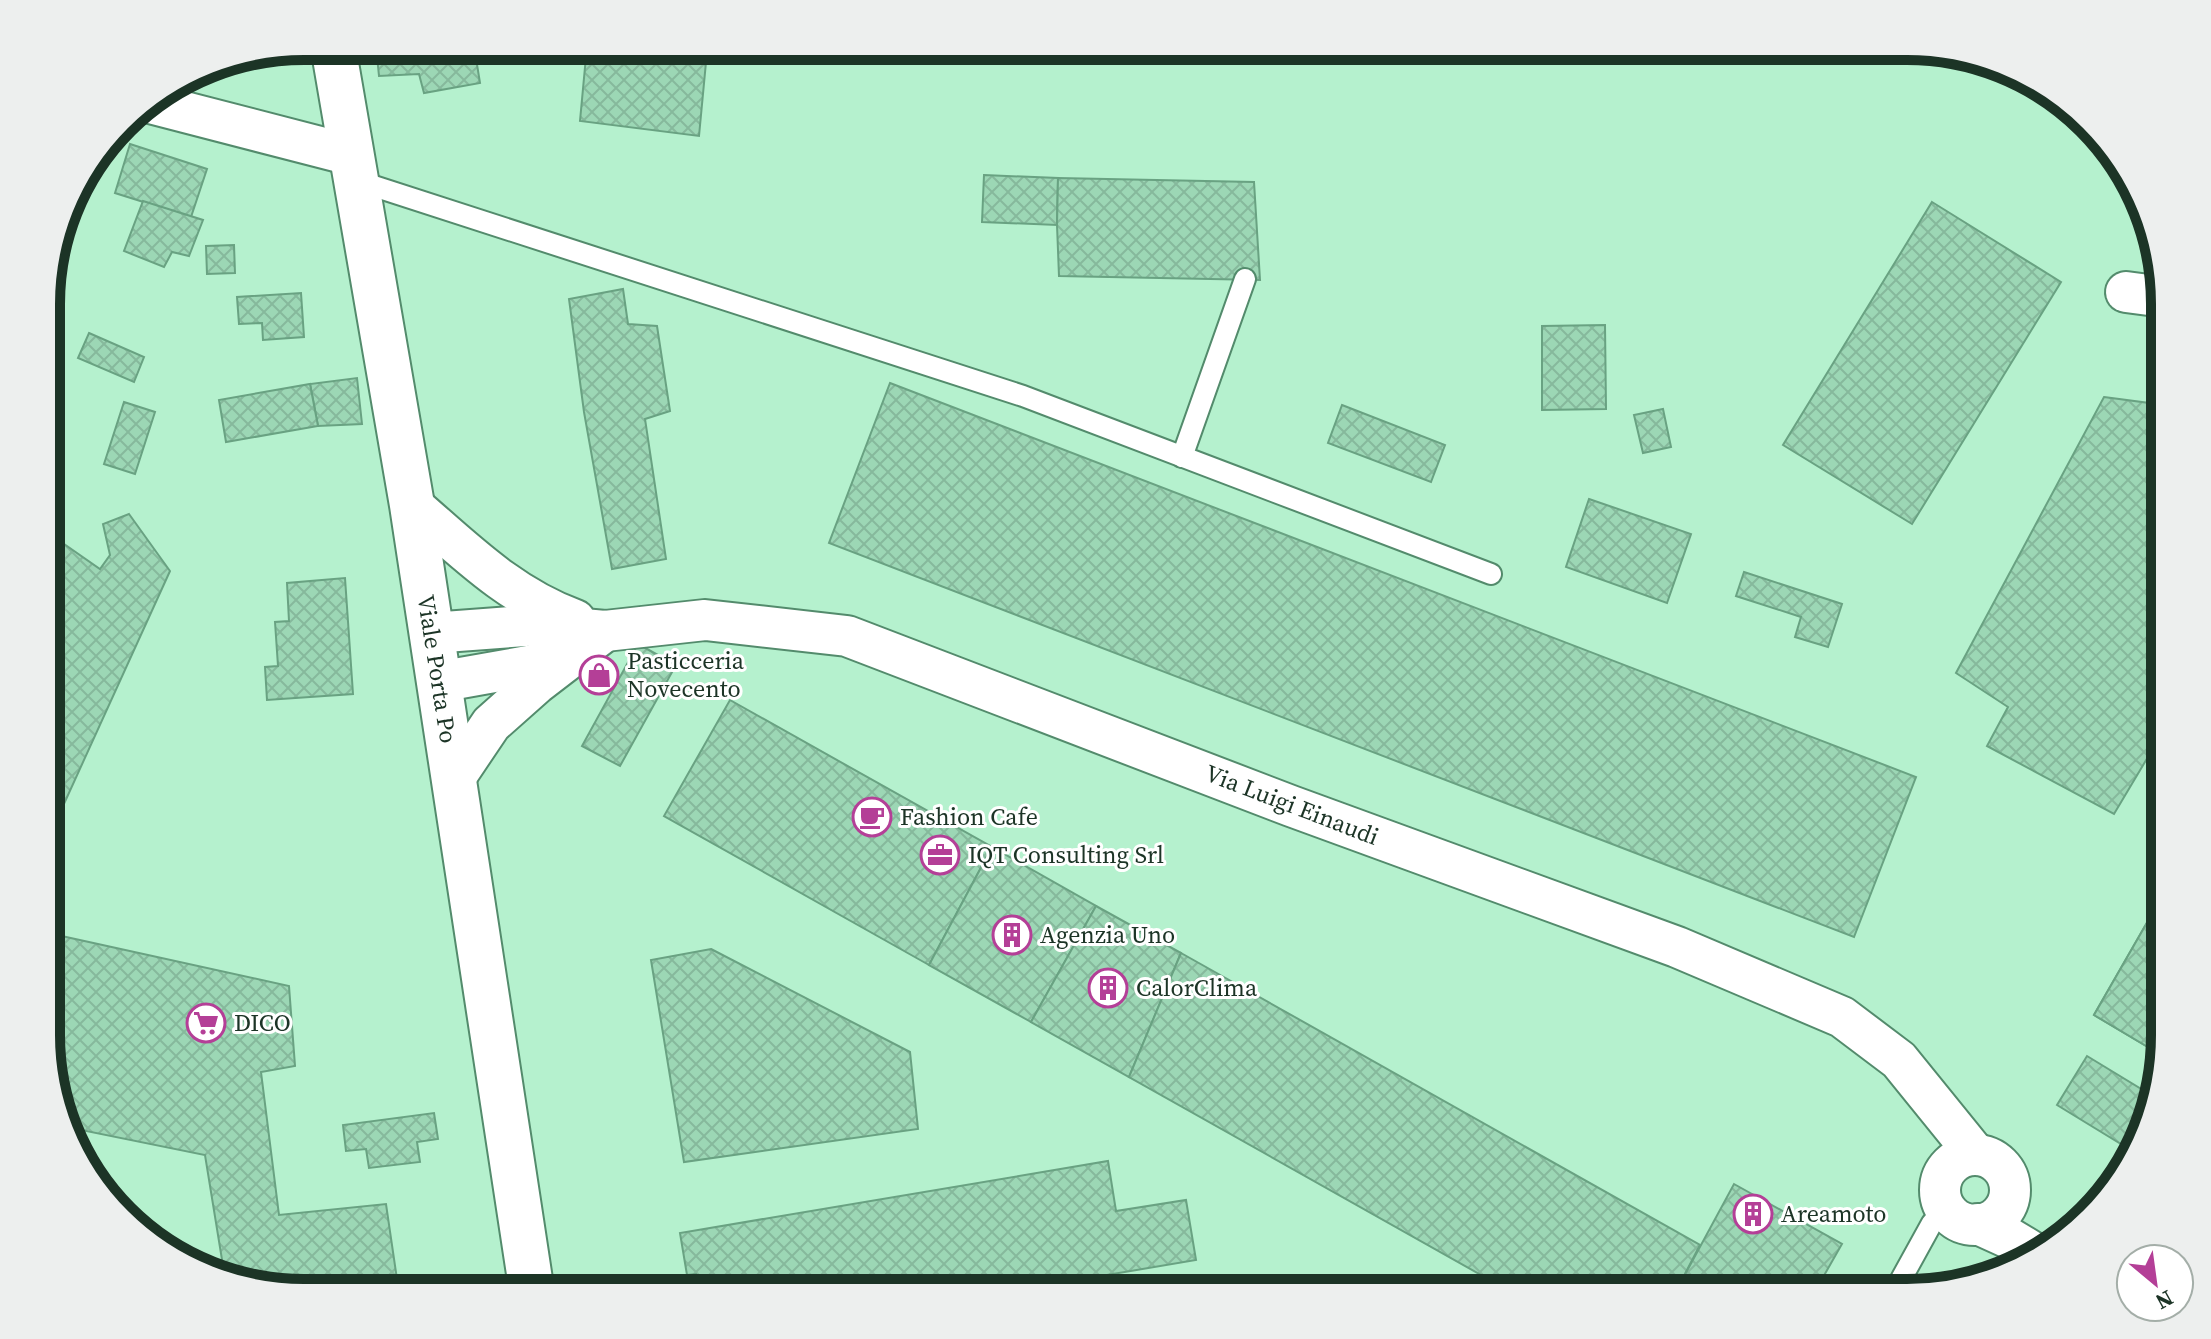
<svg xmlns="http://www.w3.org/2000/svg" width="2211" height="1339" viewBox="0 0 2211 1339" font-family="'Source Serif 4',serif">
  <defs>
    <pattern id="building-cross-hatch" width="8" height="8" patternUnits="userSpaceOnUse" patternTransform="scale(2)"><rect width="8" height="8" fill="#9cd7b5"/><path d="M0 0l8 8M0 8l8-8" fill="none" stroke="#86b99c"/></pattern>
  </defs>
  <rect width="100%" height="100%" fill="#b5f1ce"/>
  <g fill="url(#building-cross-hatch)" stroke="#69a282" stroke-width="2">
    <polygon points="376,46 474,46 480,83 424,93 419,74 379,76"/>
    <polygon points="587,46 706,62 699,136 580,121"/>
    <polygon points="130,144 207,169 191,217 115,193"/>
    <polygon points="984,175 1058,178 1057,225 982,222"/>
    <polygon points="1058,178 1254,182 1260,280 1059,276 1057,225"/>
    <polygon points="143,201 203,220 189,256 172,252 164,267 124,251"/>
    <polygon points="1932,202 2061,282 1912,524 1783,445"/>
    <polygon points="234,245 235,273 207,274 206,246"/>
    <polygon points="623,289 628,324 657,326 670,411 645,419 666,559 612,569 584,412 569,299"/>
    <polygon points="301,293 304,337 263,340 262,323 239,324 237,297"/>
    <polygon points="1605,325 1606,409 1542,410 1542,326"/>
    <polygon points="89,333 144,357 134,382 78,358"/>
    <polygon points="357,378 362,424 318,426 310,384"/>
    <polygon points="890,383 1916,777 1854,937 829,543"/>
    <polygon points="310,384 318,426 226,442 219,400"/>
    <polygon points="2104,397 2164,405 2164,730 2114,814 1987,746 2008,707 1956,673"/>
    <polygon points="124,402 155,412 135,474 104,464"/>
    <polygon points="1342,405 1445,445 1431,482 1328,443"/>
    <polygon points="1663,409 1671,447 1643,453 1634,415"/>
    <polygon points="1589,499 1691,534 1667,603 1566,567"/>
    <polygon points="129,514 170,571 48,839 48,551 54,537 100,569 110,555 103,524"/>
    <polygon points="1744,572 1842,604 1828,647 1795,637 1801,617 1736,596"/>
    <polygon points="345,578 353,694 267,700 265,667 278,666 275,622 289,621 287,583"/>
    <polygon points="638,644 676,665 620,766 582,746"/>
    <polygon points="730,700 992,847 929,965 664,816"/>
    <polygon points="992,847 1096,906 1031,1022 929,965"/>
    <polygon points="2164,893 2164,1052 2163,1056 2094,1015"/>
    <polygon points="2164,893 2164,1052 2163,1056 2094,1015"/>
    <polygon points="1096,906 1181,953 1129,1077 1031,1022"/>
    <polygon points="48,933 289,986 295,1066 261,1072 279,1215 386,1204 399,1293 303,1293 224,1272 205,1155 71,1128 48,1068"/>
    <polygon points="711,949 910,1052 918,1129 684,1162 651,960"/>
    <polygon points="1181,953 1700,1245 1675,1293 1513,1293 1129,1077"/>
    <polygon points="2087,1056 2151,1095 2134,1152 2057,1105"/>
    <polygon points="434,1113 438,1139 417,1142 420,1162 369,1168 366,1149 346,1151 343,1125"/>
    <polygon points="1108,1161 1116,1211 1186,1200 1196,1260 1000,1293 699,1293 696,1274 687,1275 680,1233"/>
    <polygon points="1734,1184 1842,1244 1814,1293 1675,1293"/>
  </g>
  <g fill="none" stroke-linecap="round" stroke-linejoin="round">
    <defs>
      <g id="lane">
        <polyline points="355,180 1023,396 1491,574"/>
        <polyline points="1182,457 1245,279"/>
        <polyline points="2164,821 2159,831 2164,842"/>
        <polyline points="1894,1292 1932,1223 1953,1217"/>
      </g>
      <g id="street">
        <polyline points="146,102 351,155"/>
        <polyline points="2126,292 2164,297"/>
        <path d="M 412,505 C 464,550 509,596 575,620"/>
        <polyline points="431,633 539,625 605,631 705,620 847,636 1291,806 1677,947 1842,1017 1899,1060 1976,1155"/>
        <polyline points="438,682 534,665 562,652"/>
        <polyline points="454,779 491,724 536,684 605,631"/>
        <circle cx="1975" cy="1190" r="35"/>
        <polyline points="1978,1224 2011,1239 2039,1256"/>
      </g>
      <polyline id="secondary" points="333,46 412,505 532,1293"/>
    </defs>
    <use href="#lane" stroke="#538b6c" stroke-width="24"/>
    <use href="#street" stroke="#538b6c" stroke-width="44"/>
    <use href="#secondary" stroke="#538b6c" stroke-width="48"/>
    <use href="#lane" stroke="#fff" stroke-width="20"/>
    <use href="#street" stroke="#fff" stroke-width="40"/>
    <use href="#secondary" stroke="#fff" stroke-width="44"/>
  </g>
  <defs>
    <symbol id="shop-ring" viewBox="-11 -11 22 22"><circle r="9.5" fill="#fff" stroke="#b43f97" stroke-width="1.5"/><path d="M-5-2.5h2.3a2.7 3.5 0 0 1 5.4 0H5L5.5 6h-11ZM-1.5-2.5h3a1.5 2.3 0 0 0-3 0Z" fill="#b43f97"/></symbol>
    <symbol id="cafe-ring" viewBox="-11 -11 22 22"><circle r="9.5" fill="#fff" stroke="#b43f97" stroke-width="1.5"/><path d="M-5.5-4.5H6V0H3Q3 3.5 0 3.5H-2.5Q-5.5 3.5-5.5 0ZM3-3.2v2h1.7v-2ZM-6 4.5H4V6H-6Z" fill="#b43f97"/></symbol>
    <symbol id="office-ring" viewBox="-11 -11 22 22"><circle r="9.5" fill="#fff" stroke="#b43f97" stroke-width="1.5"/><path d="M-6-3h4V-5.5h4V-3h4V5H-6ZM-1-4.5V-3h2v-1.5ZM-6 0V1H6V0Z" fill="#b43f97"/></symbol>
    <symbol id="building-ring" viewBox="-11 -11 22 22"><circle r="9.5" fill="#fff" stroke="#b43f97" stroke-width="1.5"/><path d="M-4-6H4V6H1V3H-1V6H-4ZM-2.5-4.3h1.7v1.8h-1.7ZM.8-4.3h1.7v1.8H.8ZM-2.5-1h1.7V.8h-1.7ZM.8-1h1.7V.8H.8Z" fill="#b43f97"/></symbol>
    <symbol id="supermarket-ring" viewBox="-11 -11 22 22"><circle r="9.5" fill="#fff" stroke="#b43f97" stroke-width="1.5"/><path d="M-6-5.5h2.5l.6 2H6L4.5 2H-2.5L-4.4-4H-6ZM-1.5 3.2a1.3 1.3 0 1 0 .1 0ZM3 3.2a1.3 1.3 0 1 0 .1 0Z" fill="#b43f97"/></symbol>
  </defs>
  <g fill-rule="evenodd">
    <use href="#shop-ring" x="577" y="653" width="44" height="44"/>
    <use href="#cafe-ring" x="850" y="795" width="44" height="44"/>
    <use href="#office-ring" x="918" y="833" width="44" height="44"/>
    <use href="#building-ring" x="990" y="913" width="44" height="44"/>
    <use href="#building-ring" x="1086" y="966" width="44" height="44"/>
    <use href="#supermarket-ring" x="184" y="1001" width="44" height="44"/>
    <use href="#building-ring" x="1731" y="1192" width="44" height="44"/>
  </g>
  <g text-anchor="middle" stroke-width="6" stroke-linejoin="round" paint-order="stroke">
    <g font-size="24" fill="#1c3426" stroke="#fff" text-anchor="start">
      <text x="627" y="669">Pasticceria<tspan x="627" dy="28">Novecento</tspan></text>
      <text x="900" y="825">Fashion Cafe</text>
      <text x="968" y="863">IQT Consulting Srl</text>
      <text x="1040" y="943">Agenzia Uno</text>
      <text x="1136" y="996">CalorClima</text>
      <text x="234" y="1031">DICO</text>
      <text x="1781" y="1222">Areamoto</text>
    </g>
    <g font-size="24" fill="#1c3426" stroke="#fff">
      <text transform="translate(437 669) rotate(81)" y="8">Viale Porta Po</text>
      <text transform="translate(1292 805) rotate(21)" y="8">Via Luigi Einaudi</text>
    </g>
  </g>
  <path d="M0 0H2211V1339H0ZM304 60H1907A244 244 0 0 1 2151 304V1035A244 244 0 0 1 1907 1279H304A244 244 0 0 1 60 1035V304A244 244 0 0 1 304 60Z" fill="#edefee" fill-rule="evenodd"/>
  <path fill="none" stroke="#1c3426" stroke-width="10" d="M304 60H1907A244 244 0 0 1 2151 304V1035A244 244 0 0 1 1907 1279H304A244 244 0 0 1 60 1035V304A244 244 0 0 1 304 60Z"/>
  <g transform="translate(2155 1283) rotate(151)"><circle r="38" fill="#ffffff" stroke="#a4aea8" stroke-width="2"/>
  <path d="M0-6L14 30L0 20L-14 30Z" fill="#b43f97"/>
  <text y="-12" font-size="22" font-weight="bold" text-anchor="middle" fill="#1c3426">N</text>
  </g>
</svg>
